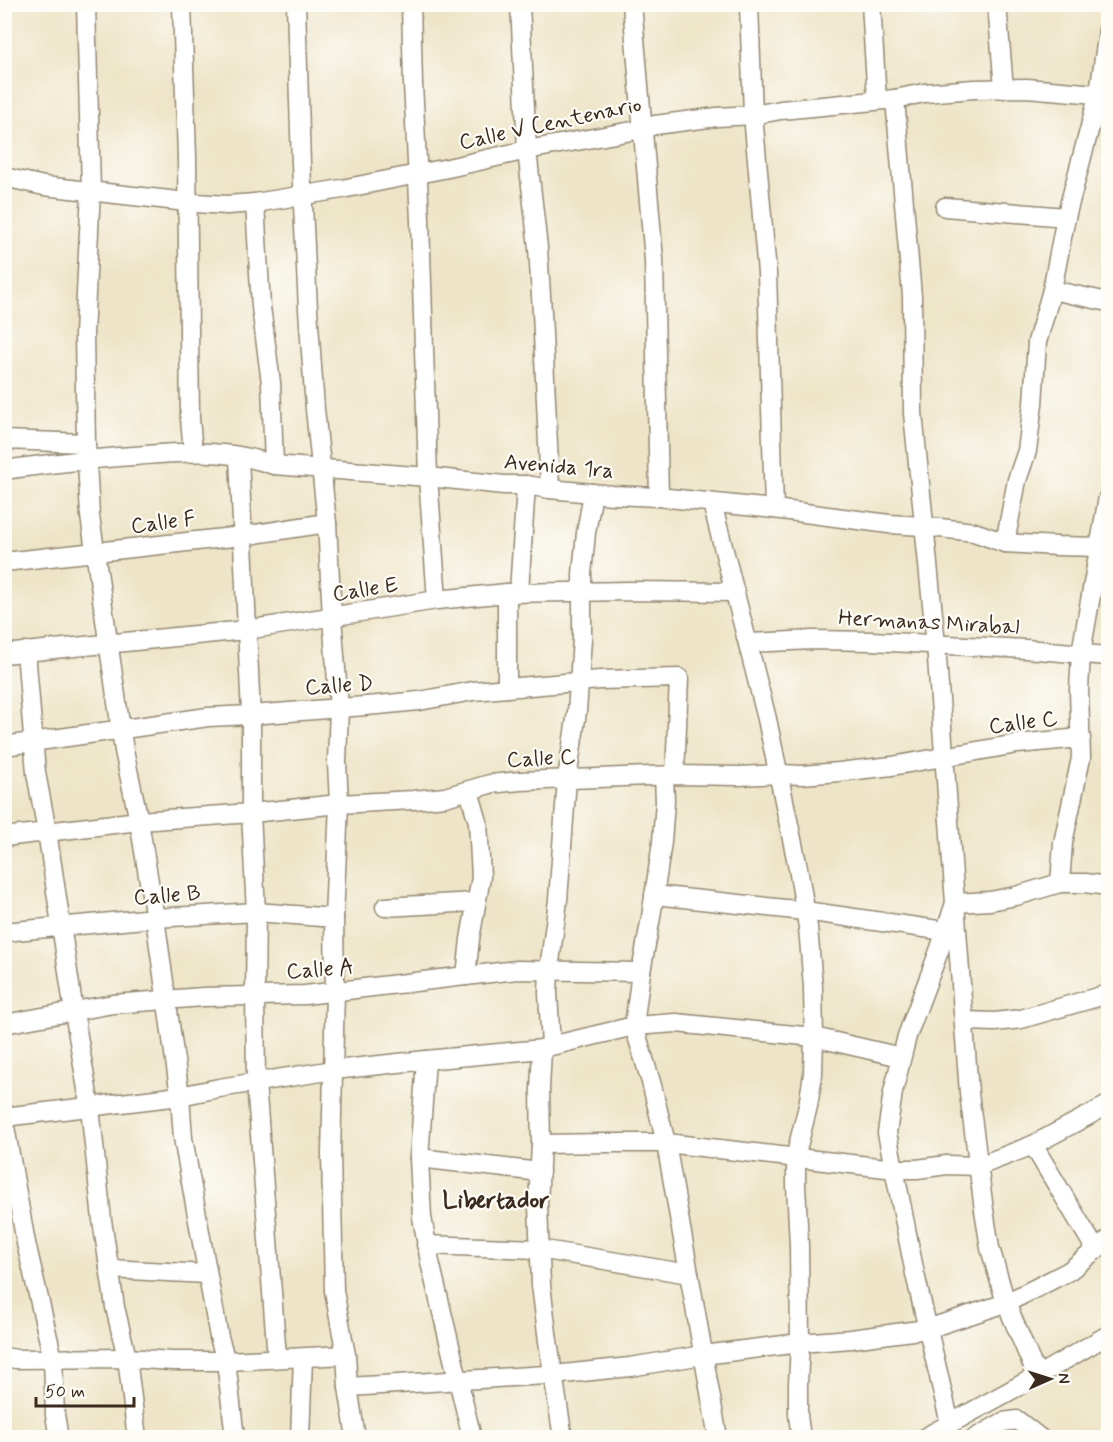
<svg xmlns="http://www.w3.org/2000/svg" width="1113" height="1442" viewBox="0 0 1113 1442" font-family="Mynerve,sans-serif">
  <rect width="100%" height="100%" fill="#fdfcf7"/>
  <filter id="ink" filterUnits="userSpaceOnUse"><feTurbulence type="fractalNoise" baseFrequency=".0167" numOctaves="2"/><feDisplacementMap in="SourceGraphic" scale="12" xChannelSelector="R" yChannelSelector="G"/><feConvolveMatrix kernelMatrix="1 2 1 2 8 2 1 2 1" color-interpolation-filters="sRGB"/></filter>
  <filter id="wash" filterUnits="userSpaceOnUse"><feTurbulence type="fractalNoise" baseFrequency=".008" numOctaves="4" result="noise"/><feDisplacementMap in="SourceGraphic" scale="24" xChannelSelector="R" yChannelSelector="G"/><feGaussianBlur stdDeviation="1.35" result="paint"/><feColorMatrix in="noise" values="0 0 0 0 0 0 0 0 0 0 0 0 0 0 0 0 0 1.4 0 .05"/><feComposite in="paint" operator="in"/></filter>
  <g filter="url(#wash)">
    <rect width="100%" height="100%" fill="#eee5c8"/>
  </g>
  <g filter="url(#ink)">
    <g fill="none" stroke-linecap="round" stroke-linejoin="round">
      <defs>
        <g id="minor">
          <polyline points="86,4 91,190 84,335 86,443 90,516 124,751 139,821 155,918 180,1096 183,1138 219,1337 226,1361 235,1438"/>
          <polyline points="182,4 187,157 190,419 193,452"/>
          <polyline points="296,4 301,164 308,309 315,409 327,523 332,617 339,707 337,762 339,804 334,918 335,992 331,1154 334,1291 346,1355 348,1387 356,1438"/>
          <polyline points="411,4 413,84 420,220 428,477 437,600"/>
          <polyline points="520,4 527,150 538,248 542,312 550,489"/>
          <polyline points="632,4 654,260 659,497"/>
          <polyline points="749,4 753,115 767,273 774,509"/>
          <polyline points="871,4 877,100"/>
          <polyline points="997,4 1004,89"/>
          <polyline points="895,99 912,296 913,413 936,645 969,1093 984,1210 990,1248 1006,1303 1037,1376"/>
          <polyline points="4,177 44,186 196,203 227,205 255,203 342,189 448,168 527,150 643,129 655,125 717,117 753,115 781,110 895,99 924,93 974,89 1027,88 1108,95"/>
          <polyline points="255,203 261,307 271,383 274,465"/>
          <polyline points="945,207 1066,217"/>
          <polyline points="1052,290 1108,302"/>
          <polyline points="4,440 86,443"/>
          <polyline points="239,457 251,715 251,813 256,912 255,995 256,1082 277,1358"/>
          <path d="M 4,470 C 47,464 90,459 133,456 C 183,452 226,448 274,465 L 428,477 L 504,485 L 526,485 L 550,489 L 613,495 L 659,497 L 774,509 L 889,524 L 923,526 L 974,532 L 1005,543 L 1057,546 L 1100,547 L 1108,545"/>
          <polyline points="712,503 767,719 798,868 808,927 813,987 814,1037 813,1074 808,1106 798,1146 796,1159 796,1185 799,1245 800,1343 798,1384 798,1415 801,1438"/>
          <polyline points="1005,543 1017,480 1027,451 1033,404 1037,342 1052,290 1066,217 1099,93 1108,30"/>
          <polyline points="4,562 242,536 327,523"/>
          <polyline points="519,592 526,485"/>
          <polyline points="507,593 507,688"/>
          <polyline points="748,643 813,640 871,641 1026,649 1108,656"/>
          <polyline points="26,651 36,773 47,831 74,1012 90,1107 102,1220 115,1307 127,1358 137,1438"/>
          <polyline points="4,654 246,630 437,600 507,593 630,591 735,592"/>
          <polyline points="4,746 208,717 251,715 378,705 419,701 473,691 600,680 679,678 675,775"/>
          <polyline points="664,777 665,801 662,842 651,917 641,972 634,1026 651,1082 666,1143 718,1438"/>
          <polyline points="4,837 139,821 251,813 339,804 413,800 445,797 490,784 520,781 675,775 739,776 780,774 802,775 839,772 892,766 1017,744 1081,738"/>
          <polyline points="1060,883 1063,843 1081,758 1079,690 1081,653 1108,497"/>
          <polyline points="654,895 805,911 945,931"/>
          <polyline points="385,907 475,902"/>
          <polyline points="4,932 155,918 256,912 334,918"/>
          <polyline points="466,976 470,939 481,877 478,822 469,791"/>
          <polyline points="964,1021 995,1022 1021,1019 1108,994"/>
          <polyline points="4,1024 113,1004 203,997 305,995 517,970 641,972"/>
          <polyline points="551,1046 548,993 549,970 558,900 567,779 577,712 582,639 582,574 586,533 593,493"/>
          <polyline points="542,1049 540,1089 541,1144 538,1205 541,1285 548,1341 563,1438"/>
          <polyline points="426,1060 419,1158 422,1217 430,1262 472,1438"/>
          <polyline points="4,1117 180,1096 219,1088 334,1070 426,1060 542,1049 551,1046 634,1026 676,1023 814,1037 901,1057"/>
          <polyline points="4,1121 26,1243 53,1359 55,1415 59,1438"/>
          <polyline points="541,1144 607,1143 666,1143 895,1169 917,1169 947,1165 979,1166 1033,1145 1108,1105"/>
          <polyline points="1033,1145 1096,1250"/>
          <polyline points="419,1158 540,1172"/>
          <polyline points="426,1245 539,1249 689,1274"/>
          <polyline points="109,1269 207,1274"/>
          <polyline points="4,1357 16,1359 127,1358 172,1361 226,1361 346,1355"/>
          <polyline points="348,1387 563,1374 630,1367 703,1355 800,1343 851,1339 927,1329 1006,1303 1040,1286 1069,1271 1108,1240"/>
          <polyline points="950,1424 915,1274 887,1133 893,1092 907,1036 939,951 955,903 990,901 1016,896 1060,883 1085,883 1108,886"/>
          <polyline points="300,1438 303,1358"/>
          <polyline points="924,1438 1037,1376 1108,1335"/>
          <polyline points="975,1438 1003,1422 1017,1420 1040,1438"/>
        </g>
      </defs>
      <use href="#minor" stroke="#948873" stroke-width="21"/>
      <use href="#minor" stroke="#fff" stroke-width="18"/>
    </g>
  </g>
  <g text-anchor="middle" stroke-width="4.5" stroke-linejoin="round" paint-order="stroke">
    <g font-size="22" fill="#3b2a1e" stroke="#fdfcf7">
      <text transform="translate(550 122) rotate(-12)" y="8">Calle V Centenario</text>
      <text transform="translate(559 465) rotate(5)" y="8">Avenida 1ra</text>
      <text transform="translate(163 521) rotate(-7)" y="8">Calle F</text>
      <text transform="translate(365 588) rotate(-9)" y="8">Calle E</text>
      <text transform="translate(929 621) rotate(3)" y="8">Hermanas Mirabal</text>
      <text transform="translate(339 684) rotate(-4)" y="8">Calle D</text>
      <text transform="translate(1023 721) rotate(-7)" y="8">Calle C</text>
      <text transform="translate(541 757) rotate(-3)" y="8">Calle C</text>
      <text transform="translate(167 894) rotate(-4)" y="8">Calle B</text>
      <text transform="translate(320 968) rotate(-4)" y="8">Calle A</text>
    </g>
    <g font-size="24" font-weight="bold" fill="#3b2a1e" stroke="#fdfcf7">
      <text x="496" y="1208">Libertador</text>
    </g>
  </g>
  <rect width="1113" height="1442" fill="none" stroke="#fdfcf7" stroke-width="24"/>
  <g transform="translate(1050 1379) rotate(87)" stroke="#fdfcf7" stroke-width="4.5" paint-order="stroke">
  <path d="M0-4.5L10 22L0 15L-10 22Z" fill="#3b2a1e"/>
  <text y="-9" font-size="16" font-weight="bold" text-anchor="middle" fill="#3b2a1e">N</text>
  </g>
  <path d="M36 1397v9h98v-9" fill="none" stroke="#3b2a1e" stroke-width="3"/>
  <text x="45" y="1397" font-size="18" fill="#3b2a1e" stroke="#fdfcf7" stroke-width="4.5" paint-order="stroke">50 m</text>
</svg>
